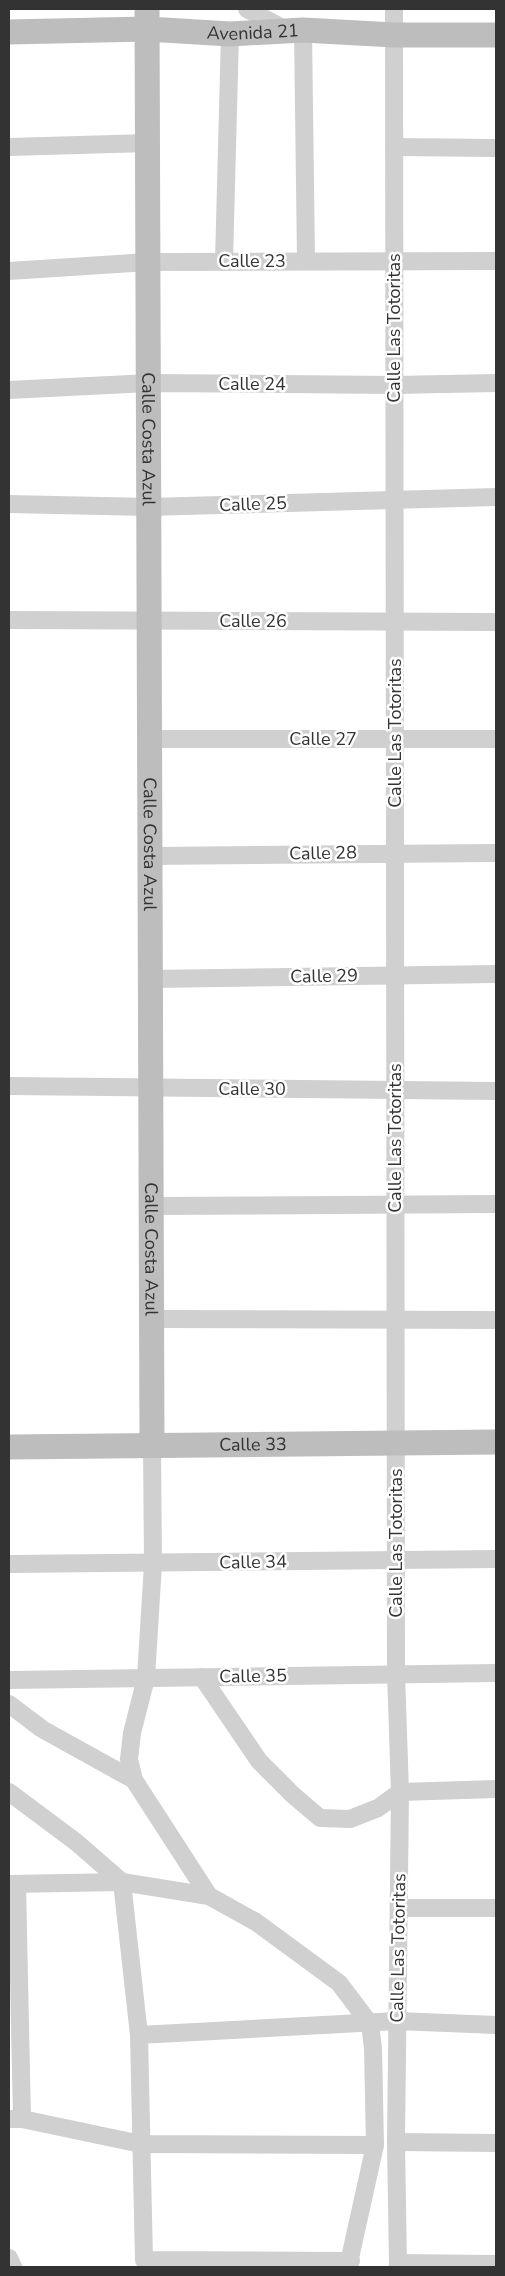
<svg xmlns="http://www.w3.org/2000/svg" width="505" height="2276" viewBox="0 0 505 2276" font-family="'Nunito Sans',sans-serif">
  <rect width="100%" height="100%" fill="#fff"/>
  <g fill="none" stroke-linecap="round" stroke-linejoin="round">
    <g stroke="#d0d0d0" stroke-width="18">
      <polyline points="247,9 286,30"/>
      <polyline points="394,9 396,1673 400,1792 396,2142 398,2267"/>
      <polyline points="303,30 306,261"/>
      <polyline points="9,147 148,143"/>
      <polyline points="394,147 496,148"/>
      <polyline points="224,262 230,34"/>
      <polyline points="9,271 148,262 496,261"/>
      <polyline points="9,390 149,383 394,385 496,383"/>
      <polyline points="9,504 149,507 496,497"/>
      <polyline points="9,620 496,622"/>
      <polyline points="150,739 496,739"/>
      <polyline points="150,856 496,853"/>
      <polyline points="151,979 496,974"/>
      <polyline points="9,1086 496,1091"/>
      <polyline points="152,1206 496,1204"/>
      <polyline points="152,1319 496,1320"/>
      <polyline points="152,1445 153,1564 146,1678 132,1733 129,1759 134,1780 209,1896"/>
      <polyline points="9,1564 496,1559"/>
      <polyline points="202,1677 259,1761 293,1795 320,1818 350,1819 378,1808 400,1792 496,1789"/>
      <polyline points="9,1680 496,1673"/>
      <polyline points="9,1704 42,1729 134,1780"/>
      <polyline points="9,1792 76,1842 122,1882 139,2035 144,2260 351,2261"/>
      <polyline points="9,1884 122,1882 209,1896 256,1922 339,1983 370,2024 373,2048 375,2145 348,2267"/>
      <polyline points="17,1884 22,2119"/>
      <polyline points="399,1908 496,1908"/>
      <polyline points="139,2035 397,2021 496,2025"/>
      <polyline points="9,2119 22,2119 141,2144 375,2145"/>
      <polyline points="396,2142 496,2143"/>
      <polyline points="9,2258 13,2267"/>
      <polyline points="398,2263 496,2264"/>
    </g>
    <g stroke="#bdbdbd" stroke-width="25">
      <path id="s1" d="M 147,9 L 152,1445"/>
      <path id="s2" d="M 9,32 L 147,29 L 230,34 L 303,30 L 394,35 L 496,35"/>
      <path id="s3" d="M 9,1447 L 496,1442"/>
    </g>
  </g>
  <g text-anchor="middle" stroke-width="5" stroke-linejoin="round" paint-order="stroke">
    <g font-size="18" fill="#333" stroke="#fff">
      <text dy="6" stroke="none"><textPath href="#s2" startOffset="244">Avenida 21</textPath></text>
      <text x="252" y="267">Calle 23</text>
      <text transform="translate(394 328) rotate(-90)" y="6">Calle Las Totoritas</text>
      <text x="252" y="390">Calle 24</text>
      <text dy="6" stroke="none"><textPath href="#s1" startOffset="430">Calle Costa Azul</textPath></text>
      <text transform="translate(253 504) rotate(-2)" y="6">Calle 25</text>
      <text x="253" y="627">Calle 26</text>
      <text transform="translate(395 733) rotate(-90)" y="6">Calle Las Totoritas</text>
      <text x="323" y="745">Calle 27</text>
      <text dy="6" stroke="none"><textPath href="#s1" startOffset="835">Calle Costa Azul</textPath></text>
      <text transform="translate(323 853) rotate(-1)" y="6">Calle 28</text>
      <text transform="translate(324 976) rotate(-1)" y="6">Calle 29</text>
      <text x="252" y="1095">Calle 30</text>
      <text transform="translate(395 1138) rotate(-90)" y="6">Calle Las Totoritas</text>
      <text dy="6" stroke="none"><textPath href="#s1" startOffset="1240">Calle Costa Azul</textPath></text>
      <text dy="6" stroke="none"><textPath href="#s3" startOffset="244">Calle 33</textPath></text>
      <text transform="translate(396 1543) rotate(-90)" y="6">Calle Las Totoritas</text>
      <text transform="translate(253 1562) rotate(-1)" y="6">Calle 34</text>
      <text transform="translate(253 1676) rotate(-1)" y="6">Calle 35</text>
      <text transform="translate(398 1948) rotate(-89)" y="6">Calle Las Totoritas</text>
    </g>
  </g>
  <rect width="505" height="2276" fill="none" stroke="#333333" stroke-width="20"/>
</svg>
